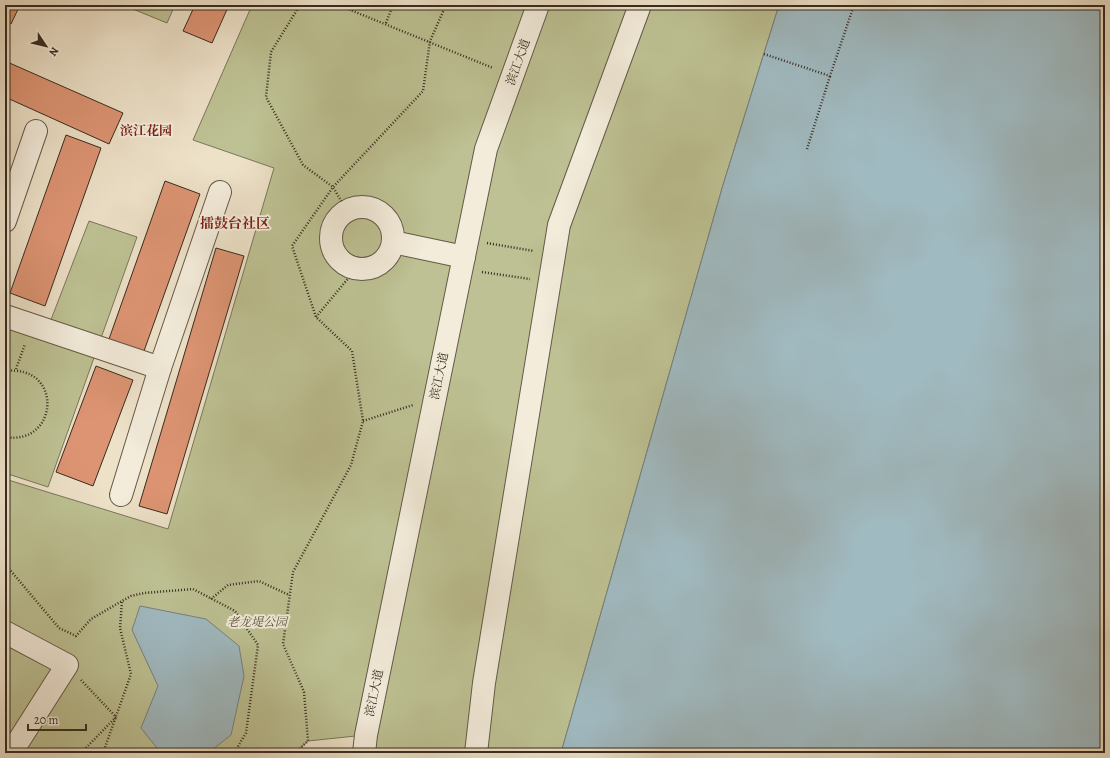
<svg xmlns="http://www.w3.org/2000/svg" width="1110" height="758" viewBox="0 0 1110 758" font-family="Alegreya,'Noto Serif SC',serif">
  <rect width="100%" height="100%" fill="#ede1c8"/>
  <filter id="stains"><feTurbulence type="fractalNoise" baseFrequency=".005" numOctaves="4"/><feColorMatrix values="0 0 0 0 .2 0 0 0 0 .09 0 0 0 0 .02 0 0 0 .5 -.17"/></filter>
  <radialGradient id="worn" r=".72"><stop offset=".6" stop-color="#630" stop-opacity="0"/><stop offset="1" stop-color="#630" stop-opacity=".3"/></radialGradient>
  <g fill="#bdc193" stroke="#7a7659">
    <polygon points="123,5 175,5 167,23"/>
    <polygon points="252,5 779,5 723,185 561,753 364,753 365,735 308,741 295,753 5,753 5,479 168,529 274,168 193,140"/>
    <polygon points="89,221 137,237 48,487 5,473 5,316 47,330"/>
  </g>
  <g fill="#a0bac1" stroke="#768180">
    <polygon points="779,5 1105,5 1105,753 561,753 723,185"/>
    <polygon points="140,606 206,619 239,646 244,676 231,735 208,753 161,753 141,728 158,686 132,630"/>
  </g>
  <g fill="#dd9473" stroke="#372c1f">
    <polygon points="5,5 20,5 11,24 5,21"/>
    <polygon points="195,5 229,5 212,43 183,31"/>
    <polygon points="5,61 123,113 109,144 5,97"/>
    <polygon points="66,135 101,148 45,306 10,293"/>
    <polygon points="165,181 200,194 144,351 109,339"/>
    <polygon points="216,248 244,256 167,514 139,506"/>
    <polygon points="96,366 133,380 93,486 56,472"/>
  </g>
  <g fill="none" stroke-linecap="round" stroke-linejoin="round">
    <defs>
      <g id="minor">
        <circle cx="362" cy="238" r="31"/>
        <polyline points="5,221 36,131"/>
        <polyline points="393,242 464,257"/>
        <polyline points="5,316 160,368 220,192"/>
        <polyline points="121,495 160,368"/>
        <polyline points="5,632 67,665 11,753"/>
        <polyline points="364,753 366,735 486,149 538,5"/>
        <polyline points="476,753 484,683 559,225 640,5"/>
      </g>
    </defs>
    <use href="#minor" stroke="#645949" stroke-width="24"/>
    <g stroke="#372c1f" stroke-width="2.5" stroke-dasharray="1 2" stroke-linecap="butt">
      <polyline points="300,5 271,52 266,97 303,165 333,187 347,211"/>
      <polyline points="338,5 493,68"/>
      <polyline points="386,23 393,5"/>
      <polyline points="764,54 830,76 854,5"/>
      <polyline points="807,149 830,76"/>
      <polyline points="487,243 534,251"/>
      <polyline points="482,272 530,279"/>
      <polyline points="316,317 356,269"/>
      <polyline points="16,369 25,344"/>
      <path d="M 5,371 C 64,364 59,446 5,437"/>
      <polyline points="363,421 413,405"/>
      <polyline points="5,564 59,628 76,636 91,619 122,601"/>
      <polyline points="211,599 228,585 259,581 289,595"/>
      <polyline points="81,680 116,717 83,751"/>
      <polyline points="103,753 131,674 120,628 122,601 131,596 144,593 193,589 235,611 258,645 246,733 234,753"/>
      <polyline points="295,753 308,741 304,692 283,644 293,572 351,465 363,421 352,351 316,317 292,246 333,187 423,91 430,41 446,5"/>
    </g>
    <use href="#minor" stroke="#f3ecdb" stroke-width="22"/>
  </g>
  <g text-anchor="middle" stroke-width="4" stroke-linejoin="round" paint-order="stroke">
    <g font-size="12" fill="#372c1f" stroke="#f3ecdb">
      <text transform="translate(518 62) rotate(-70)" y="4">滨江大道</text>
      <text transform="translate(439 376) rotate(-78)" y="4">滨江大道</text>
      <text transform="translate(374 693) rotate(-78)" y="4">滨江大道</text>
    </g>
    <g font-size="12" font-style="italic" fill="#58513c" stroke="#f3ecdb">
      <text x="257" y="626">老龙堤公园</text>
    </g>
    <g font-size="13" font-weight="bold" fill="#7a1f14" stroke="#f3ecdb">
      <text x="146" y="135">滨江花园</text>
    </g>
    <g font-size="14" font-weight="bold" fill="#7a1f14" stroke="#f3ecdb">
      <text x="235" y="228">擂鼓台社区</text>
    </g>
  </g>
  <rect width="1110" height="758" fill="none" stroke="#ede1c8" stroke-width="20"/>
  <rect x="6" y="6" width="1098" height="746" fill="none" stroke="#372c1f" stroke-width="2"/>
  <rect x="10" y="10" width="1090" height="738" fill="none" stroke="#372c1f"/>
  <g transform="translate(46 46) rotate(125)" stroke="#f3ecdb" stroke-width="3" paint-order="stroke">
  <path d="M0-3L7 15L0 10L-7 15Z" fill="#372c1f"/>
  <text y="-6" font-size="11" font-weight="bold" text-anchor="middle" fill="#372c1f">N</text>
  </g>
  <path d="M28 724v6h58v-6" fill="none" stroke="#372c1f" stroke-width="2"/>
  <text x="34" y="724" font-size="12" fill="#372c1f" stroke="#f3ecdb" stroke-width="3" paint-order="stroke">20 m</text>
  <rect width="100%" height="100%" filter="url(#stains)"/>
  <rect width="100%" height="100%" fill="url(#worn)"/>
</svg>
